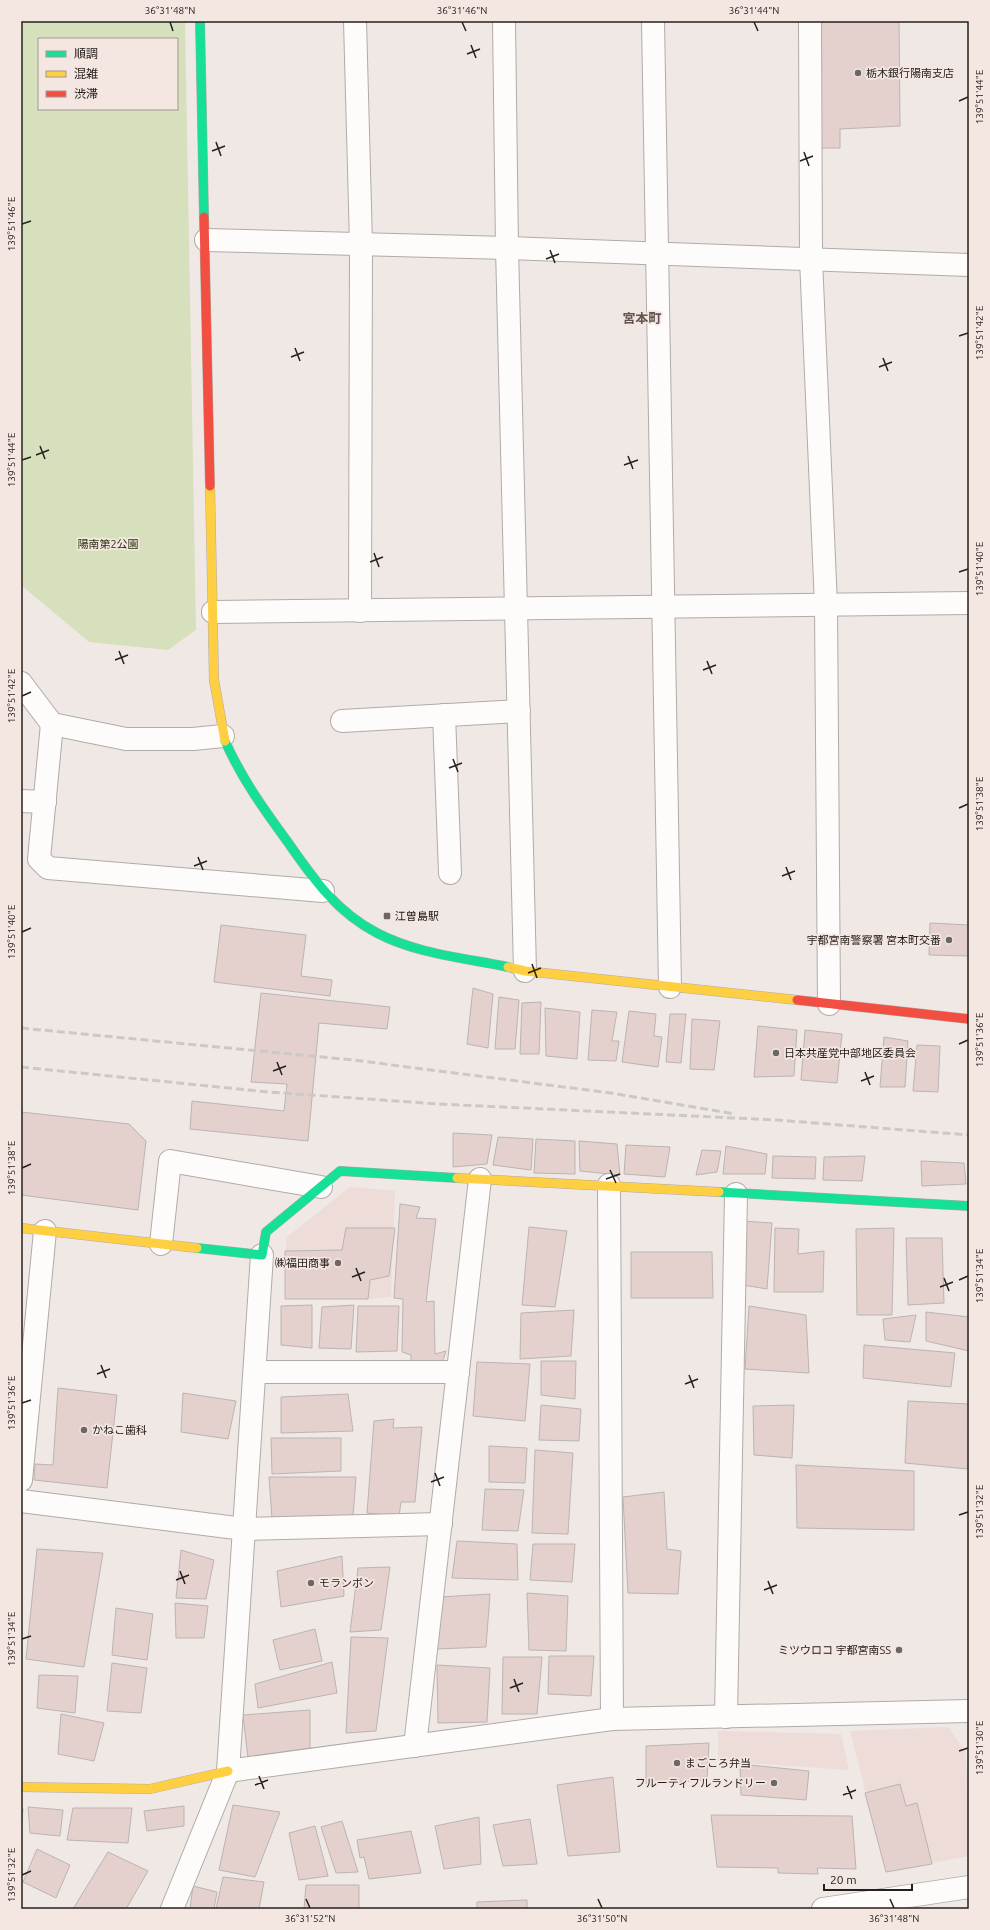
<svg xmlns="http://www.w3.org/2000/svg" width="990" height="1930" viewBox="0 0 990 1930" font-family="Ubuntu,'Noto Sans JP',sans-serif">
  <rect width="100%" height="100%" fill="#f0e8e5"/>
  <g fill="#eddcd7">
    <polygon points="350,1187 395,1191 391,1297 368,1299 285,1299 285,1251 287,1237"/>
    <polygon points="948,1727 965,1751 969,1800 969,1856 886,1872 850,1731"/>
    <polygon points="718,1731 841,1734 849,1770 718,1761"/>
  </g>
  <path fill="#d7e0bc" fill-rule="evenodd" d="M 21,21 L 185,21 L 196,630 L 168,650 L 89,642 L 21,585 ZM 39,39 L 177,39 L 177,109 L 39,109 Z"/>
  <g fill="#e4d1ce" stroke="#bab4b2">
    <polygon points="816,21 899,21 900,126 840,129 840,148 816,148"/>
    <polygon points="930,923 969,925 969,956 929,955"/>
    <polygon points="221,925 306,935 301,976 332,980 330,996 214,982"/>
    <polygon points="473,988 493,994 488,1048 467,1044"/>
    <polygon points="261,993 390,1007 387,1029 319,1023 308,1141 190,1129 192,1101 284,1111 287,1084 251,1082"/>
    <polygon points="499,997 519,1000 515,1049 495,1049"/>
    <polygon points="541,1002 539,1054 520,1054 522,1003"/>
    <polygon points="545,1008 580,1012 577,1059 546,1056"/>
    <polygon points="592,1010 617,1012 612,1041 619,1041 616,1061 588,1060"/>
    <polygon points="629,1011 656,1014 654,1036 662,1037 658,1067 622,1062"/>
    <polygon points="670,1014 686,1014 681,1063 666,1062"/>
    <polygon points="692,1019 720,1021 714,1070 690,1069"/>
    <polygon points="758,1026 797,1030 794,1076 754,1077"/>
    <polygon points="805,1030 842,1034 837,1083 801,1080"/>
    <polygon points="884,1037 908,1041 905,1087 880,1087"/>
    <polygon points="917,1045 940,1046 938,1092 913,1091"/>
    <polygon points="21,1112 129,1124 146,1141 138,1210 21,1195"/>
    <polygon points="453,1133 492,1135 487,1164 453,1167"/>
    <polygon points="498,1137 533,1139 531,1170 493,1165"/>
    <polygon points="536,1139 575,1141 575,1174 534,1173"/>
    <polygon points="579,1141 617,1144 620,1175 580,1171"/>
    <polygon points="626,1145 670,1147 665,1177 624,1174"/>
    <polygon points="726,1146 767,1154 765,1174 723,1174"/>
    <polygon points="702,1150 721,1151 717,1172 696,1175"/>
    <polygon points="773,1156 816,1157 815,1179 772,1178"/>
    <polygon points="865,1156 862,1181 823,1180 824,1157"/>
    <polygon points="921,1161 964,1163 966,1184 922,1186"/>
    <polygon points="400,1204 420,1207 416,1218 436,1219 426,1302 434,1301 435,1354 446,1351 441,1366 411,1368 411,1355 402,1352 403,1299 394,1298"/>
    <polygon points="743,1221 772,1223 767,1289 743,1285"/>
    <polygon points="529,1227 567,1231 555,1307 522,1305"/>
    <polygon points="346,1228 395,1228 389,1276 370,1280 368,1299 285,1299 285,1251 342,1250"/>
    <polygon points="775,1228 799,1229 798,1254 824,1251 823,1292 774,1292"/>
    <polygon points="894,1228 892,1315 857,1315 856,1229"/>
    <polygon points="906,1238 942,1238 944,1303 908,1305"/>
    <polygon points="631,1252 712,1252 713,1298 631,1298"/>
    <polygon points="312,1305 312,1348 281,1345 281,1306"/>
    <polygon points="354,1305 351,1349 319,1348 322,1307"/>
    <polygon points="358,1306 399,1306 397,1351 356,1352"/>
    <polygon points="749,1306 806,1315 809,1373 745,1369"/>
    <polygon points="574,1310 571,1356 520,1359 521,1313"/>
    <polygon points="926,1312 969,1317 969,1351 926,1341"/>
    <polygon points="916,1315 910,1342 885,1340 883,1319"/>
    <polygon points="864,1345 955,1353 951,1387 863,1378"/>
    <polygon points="541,1361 576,1361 575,1399 541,1395"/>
    <polygon points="477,1362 530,1364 525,1421 473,1416"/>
    <polygon points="58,1388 117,1395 107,1488 34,1480 35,1464 53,1465"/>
    <polygon points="183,1393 236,1401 228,1439 181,1432"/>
    <polygon points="348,1394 353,1431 281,1433 281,1397"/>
    <polygon points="908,1401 969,1404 968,1469 905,1463"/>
    <polygon points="541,1405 581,1409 579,1441 539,1440"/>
    <polygon points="794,1405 792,1458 754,1455 753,1406"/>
    <polygon points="394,1419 393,1428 422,1427 415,1502 401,1502 399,1516 367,1513 374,1421"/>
    <polygon points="271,1438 341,1438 341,1471 272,1474"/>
    <polygon points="489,1446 527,1448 525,1483 489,1482"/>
    <polygon points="535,1450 573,1453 568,1534 532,1533"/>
    <polygon points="796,1465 914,1471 914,1530 797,1528"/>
    <polygon points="269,1477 356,1477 353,1517 272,1519"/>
    <polygon points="485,1489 524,1490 518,1531 482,1530"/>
    <polygon points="664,1492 667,1549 681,1551 678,1594 628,1593 623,1497"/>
    <polygon points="457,1541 517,1544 518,1580 452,1578"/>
    <polygon points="533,1544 575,1544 572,1582 530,1580"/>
    <polygon points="37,1549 103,1553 84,1667 26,1659"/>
    <polygon points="181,1550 214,1560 206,1599 176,1598"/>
    <polygon points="342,1556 344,1596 281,1607 277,1571"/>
    <polygon points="390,1567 381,1630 350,1632 358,1568"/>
    <polygon points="527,1593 568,1596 566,1651 529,1650"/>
    <polygon points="490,1594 486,1647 436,1649 440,1597"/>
    <polygon points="175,1603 208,1606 204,1638 176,1638"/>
    <polygon points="116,1608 153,1614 147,1660 112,1655"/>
    <polygon points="315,1629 322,1661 280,1670 273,1640"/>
    <polygon points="351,1637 388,1638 376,1731 346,1733"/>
    <polygon points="549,1656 594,1656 591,1696 548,1694"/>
    <polygon points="503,1657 542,1657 537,1714 502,1714"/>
    <polygon points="332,1662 337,1693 258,1708 255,1684"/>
    <polygon points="112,1663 147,1668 141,1713 107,1711"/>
    <polygon points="437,1665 490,1668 487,1722 438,1723"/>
    <polygon points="39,1675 78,1676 75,1713 37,1708"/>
    <polygon points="310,1710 310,1748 248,1758 243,1715"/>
    <polygon points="61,1714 104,1723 94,1761 58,1754"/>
    <polygon points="709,1743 707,1780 646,1784 646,1746"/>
    <polygon points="740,1764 809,1771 806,1800 741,1795"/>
    <polygon points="613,1777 620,1852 568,1856 557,1785"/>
    <polygon points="900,1784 906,1806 917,1803 932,1864 886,1872 865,1793"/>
    <polygon points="233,1805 280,1812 255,1877 219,1870"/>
    <polygon points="184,1806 184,1826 147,1831 144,1811"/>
    <polygon points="28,1807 63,1810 60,1836 30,1833"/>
    <polygon points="73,1808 132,1808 128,1843 67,1840"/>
    <polygon points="21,1809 23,1809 21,1828"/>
    <polygon points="711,1815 852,1816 856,1869 817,1868 818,1874 778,1873 778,1868 717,1867"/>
    <polygon points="479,1817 481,1864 444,1869 435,1826"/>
    <polygon points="530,1819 537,1864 503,1866 493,1825"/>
    <polygon points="342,1821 358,1872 336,1873 321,1827"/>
    <polygon points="315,1826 328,1876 299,1880 289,1833"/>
    <polygon points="411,1831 421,1873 369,1879 364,1857 360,1858 357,1840"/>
    <polygon points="37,1849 70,1865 56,1898 23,1882"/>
    <polygon points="108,1852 148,1871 126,1909 73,1909"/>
    <polygon points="223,1877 264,1882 259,1909 216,1909"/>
    <polygon points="306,1885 359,1885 359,1909 304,1909"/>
    <polygon points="193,1886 217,1892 214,1909 190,1909"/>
    <polygon points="527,1900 527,1909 477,1909 477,1902"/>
  </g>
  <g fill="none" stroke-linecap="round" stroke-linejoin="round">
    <defs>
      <g id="street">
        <polyline points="355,21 361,244 360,611"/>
        <polyline points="504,21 507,248 525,971"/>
        <polyline points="653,21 670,987"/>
        <polyline points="810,21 811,259 826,605 829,1004"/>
        <polyline points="206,240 507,248 969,265"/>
        <polyline points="213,612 969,603"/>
        <polyline points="21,683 52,724 126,739 193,739 223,736"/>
        <polyline points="444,715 450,873"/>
        <polyline points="342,721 519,711"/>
        <polyline points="52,724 39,859 48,868 323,891"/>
        <polyline points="21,801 45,802"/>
        <polyline points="609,1185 612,1719"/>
        <polyline points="161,1244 170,1161 321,1187"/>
        <polyline points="255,1372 458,1372"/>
        <polyline points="21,1480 45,1231"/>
        <polyline points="21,1501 244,1529 441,1524"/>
        <polyline points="726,1717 736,1194"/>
        <polyline points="415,1746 480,1179"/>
        <polyline points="228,1771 612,1719 969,1711"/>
        <polyline points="172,1909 228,1771 262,1255"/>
        <polyline points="823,1909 969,1887"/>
      </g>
      <g id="fast">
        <polyline points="200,21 204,217"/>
        <path d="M 225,741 C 242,779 263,808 287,841 C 313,878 335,911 377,933 C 417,954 465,958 508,967"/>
        <polyline points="719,1192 969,1206"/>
        <polyline points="197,1248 262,1255 266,1232 340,1171 457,1178"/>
      </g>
      <g id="slow">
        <polyline points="210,486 214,680 225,741"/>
        <polyline points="508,967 525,971 797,1000"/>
        <polyline points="457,1178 719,1192"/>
        <polyline points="21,1228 197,1248"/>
        <polyline points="21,1787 150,1789 228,1771"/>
      </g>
      <g id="jam">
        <polyline points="204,217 210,486"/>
        <polyline points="797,1000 969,1019"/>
      </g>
    </defs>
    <use href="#street" stroke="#b1aba8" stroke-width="24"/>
    <use href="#fast" stroke="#b1aba8" stroke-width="10"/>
    <use href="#slow" stroke="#b1aba8" stroke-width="10"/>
    <use href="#jam" stroke="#b1aba8" stroke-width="10"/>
    <use href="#street" stroke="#fdfcfb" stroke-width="22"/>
    <use href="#fast" stroke="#16e098" stroke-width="9"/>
    <use href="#slow" stroke="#ffcf43" stroke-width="9"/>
    <use href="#jam" stroke="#f24e42" stroke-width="9"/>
    <g stroke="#cbc9c7" stroke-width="3" stroke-dasharray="8 4" stroke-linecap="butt">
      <polyline points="21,1028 353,1060 611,1093 735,1114"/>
      <polyline points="21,1067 268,1092 439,1104 777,1120 969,1135"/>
    </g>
  </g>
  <path fill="none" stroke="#25201e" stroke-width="1.5" d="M 170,22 L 173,31M 462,22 L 466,31M 754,22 L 758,31M 471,45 L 476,58M 467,54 L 480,49M 959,101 L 968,97M 216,142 L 221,156M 212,151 L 225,146M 804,152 L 809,166M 800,161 L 813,156M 22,224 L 31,221M 550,250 L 555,263M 546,259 L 559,254M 959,336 L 968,333M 295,348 L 300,361M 291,357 L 304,352M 883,358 L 888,371M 879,367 L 892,362M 40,446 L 45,459M 36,455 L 49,450M 628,456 L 633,469M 22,460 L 31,457M 624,465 L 638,460M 374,553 L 379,567M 370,562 L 383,557M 959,572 L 968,569M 119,651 L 124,664M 115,660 L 128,655M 707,661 L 712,674M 703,670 L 716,665M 22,696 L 31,692M 453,759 L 458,772M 449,768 L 462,763M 959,808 L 968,804M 198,857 L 203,870M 194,866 L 207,861M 786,867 L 791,880M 782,876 L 795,871M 22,932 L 31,928M 532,964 L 537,978M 528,973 L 541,968M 959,1044 L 968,1040M 277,1062 L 282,1075M 273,1071 L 286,1066M 865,1072 L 870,1085M 861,1081 L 874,1076M 22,1168 L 31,1164M 610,1170 L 616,1183M 606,1179 L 620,1174M 356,1268 L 361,1281M 352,1277 L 365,1272M 944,1278 L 949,1291M 959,1280 L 968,1276M 940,1287 L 953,1282M 101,1365 L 106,1378M 97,1374 L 110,1369M 689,1375 L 694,1388M 685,1384 L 698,1379M 22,1403 L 31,1400M 435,1473 L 440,1486M 431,1482 L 444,1477M 959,1515 L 968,1512M 180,1571 L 185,1584M 176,1580 L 189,1575M 768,1581 L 773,1594M 764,1590 L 777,1585M 22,1639 L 31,1636M 514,1679 L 519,1692M 510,1688 L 523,1683M 959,1751 L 968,1748M 259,1776 L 264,1789M 255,1785 L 268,1780M 847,1786 L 852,1799M 843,1795 L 856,1790M 22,1875 L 31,1871M 306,1899 L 310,1908M 598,1899 L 602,1908M 890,1899 L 894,1908"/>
  <g fill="#6c6664" stroke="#f4e6e1" stroke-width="1.5">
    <circle cx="858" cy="73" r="4"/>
    <rect x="383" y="912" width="8" height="8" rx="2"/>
    <circle cx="949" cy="940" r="4"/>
    <circle cx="776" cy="1053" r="4"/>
    <circle cx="338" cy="1263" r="4"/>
    <circle cx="84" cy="1430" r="4"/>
    <circle cx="311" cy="1583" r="4"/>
    <circle cx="899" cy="1650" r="4"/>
    <circle cx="677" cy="1763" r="4"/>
    <circle cx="774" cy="1783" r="4"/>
  </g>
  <g text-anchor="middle" stroke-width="3.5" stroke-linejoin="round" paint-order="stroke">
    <g font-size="11" fill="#25201e" stroke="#f4e6e1" text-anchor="start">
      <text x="866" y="77">栃木銀行陽南支店</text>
      <text x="395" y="920">江曽島駅</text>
      <text x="941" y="944" text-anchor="end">宇都宮南警察署 宮本町交番</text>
      <text x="784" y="1057">日本共産党中部地区委員会</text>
      <text x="330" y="1267" text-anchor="end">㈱福田商事</text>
      <text x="92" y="1434">かねこ歯科</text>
      <text x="319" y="1587">モランボン</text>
      <text x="891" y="1654" text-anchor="end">ミツウロコ 宇都宮南SS</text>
      <text x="685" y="1767">まごころ弁当</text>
      <text x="766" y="1787" text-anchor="end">フルーティフルランドリー</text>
    </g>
    <g font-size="11" fill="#26310c" stroke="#f4e6e1">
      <text x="108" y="548">陽南第2公園</text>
    </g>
    <g font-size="13" font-weight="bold" fill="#605450" stroke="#f4e6e1">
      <text x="642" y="323">宮本町</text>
    </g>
  </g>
  <rect width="990" height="1930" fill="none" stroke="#f4e6e1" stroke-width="44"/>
  <rect x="38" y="38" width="140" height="72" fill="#f4e6e1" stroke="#a19793"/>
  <rect x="46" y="51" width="20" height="6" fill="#16e098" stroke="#a19793"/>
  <text x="74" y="58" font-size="12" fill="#25201e">順調</text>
  <rect x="46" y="71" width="20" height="6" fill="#ffcf43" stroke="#a19793"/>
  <text x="74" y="78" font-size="12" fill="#25201e">混雑</text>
  <rect x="46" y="91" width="20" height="6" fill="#f24e42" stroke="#a19793"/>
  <text x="74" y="98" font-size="12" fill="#25201e">渋滞</text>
  <path d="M824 1884v6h88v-6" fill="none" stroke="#25201e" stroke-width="2"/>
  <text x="830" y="1884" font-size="12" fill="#25201e" stroke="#f4e6e1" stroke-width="3" paint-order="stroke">20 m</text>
  <rect x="22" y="22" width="946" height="1886" fill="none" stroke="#25201e" stroke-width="1.5"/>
  <g font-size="10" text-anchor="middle" fill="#25201e">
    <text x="170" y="14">36°31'48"N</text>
    <text x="462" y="14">36°31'46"N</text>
    <text x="754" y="14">36°31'44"N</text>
    <text transform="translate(979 97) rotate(-90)" y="4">139°51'44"E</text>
    <text transform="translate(11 224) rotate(-90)" y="4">139°51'46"E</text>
    <text transform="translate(979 333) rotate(-90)" y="4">139°51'42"E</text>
    <text transform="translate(11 460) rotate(-90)" y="4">139°51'44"E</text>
    <text transform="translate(979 569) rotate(-90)" y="4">139°51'40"E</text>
    <text transform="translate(11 696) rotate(-90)" y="4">139°51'42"E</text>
    <text transform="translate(979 804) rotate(-90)" y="4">139°51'38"E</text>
    <text transform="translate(11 932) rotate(-90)" y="4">139°51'40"E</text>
    <text transform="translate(979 1040) rotate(-90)" y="4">139°51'36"E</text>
    <text transform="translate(11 1168) rotate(-90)" y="4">139°51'38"E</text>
    <text transform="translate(979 1276) rotate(-90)" y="4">139°51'34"E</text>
    <text transform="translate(11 1403) rotate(-90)" y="4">139°51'36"E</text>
    <text transform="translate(979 1512) rotate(-90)" y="4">139°51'32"E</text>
    <text transform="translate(11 1639) rotate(-90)" y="4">139°51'34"E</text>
    <text transform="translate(979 1748) rotate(-90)" y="4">139°51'30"E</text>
    <text transform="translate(11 1875) rotate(-90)" y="4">139°51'32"E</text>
    <text x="310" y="1922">36°31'52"N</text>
    <text x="602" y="1922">36°31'50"N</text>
    <text x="894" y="1922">36°31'48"N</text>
  </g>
</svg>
